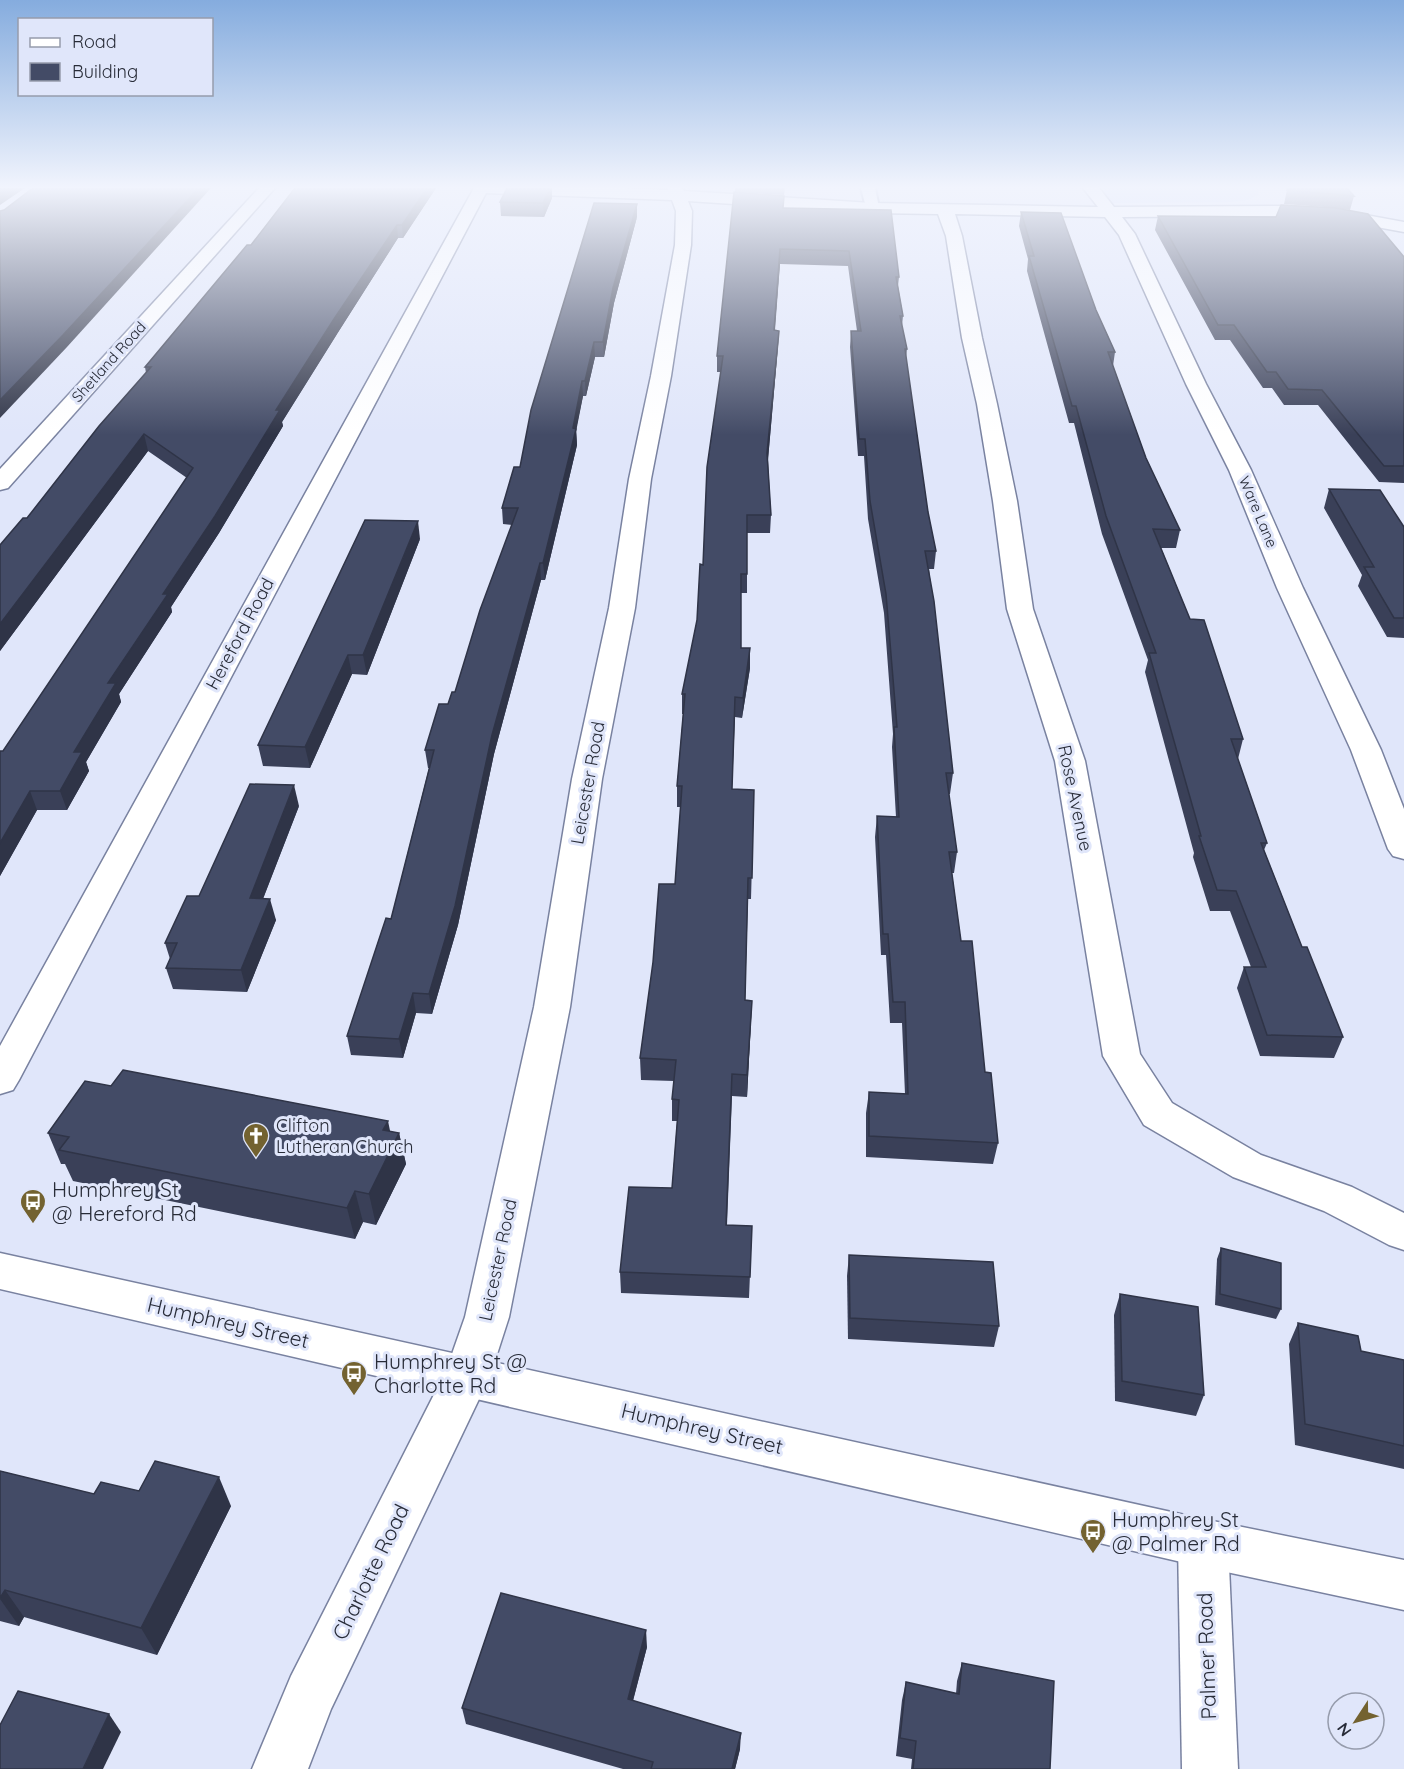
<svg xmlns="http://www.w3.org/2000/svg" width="1404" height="1769" viewBox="0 0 1404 1769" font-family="Quicksand,sans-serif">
  <rect width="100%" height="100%" fill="#e0e6fa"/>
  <polygon fill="#c9d5f9" points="1099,188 1258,188 1258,195 1248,200 1231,202 1112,203"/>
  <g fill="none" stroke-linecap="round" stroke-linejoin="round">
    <defs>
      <polygon id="service" points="861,188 875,188 879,208 877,211 867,211"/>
      <g id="minor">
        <polygon points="259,188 275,188 8,488 0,490 0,469"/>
        <polygon points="474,188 624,188 668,190 668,188 682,188 684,191 872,203 1095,207 1098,207 1083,188 1099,188 1114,207 1284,206 1333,209 1404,222 1404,232 1333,219 1284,216 1122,217 1135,234 1206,384 1251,470 1303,588 1381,750 1404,809 1404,859 1393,856 1388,849 1351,750 1277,588 1229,470 1186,384 1119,235 1105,217 955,214 962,236 982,338 997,404 1017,501 1033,609 1085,761 1140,1054 1172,1103 1261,1155 1352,1187 1404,1213 1404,1250 1389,1245 1324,1211 1233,1177 1144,1125 1103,1056 1055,761 1007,609 993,501 977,404 962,338 946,236 938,214 872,213 688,201 692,211 691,245 671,376 651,479 635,608 602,779 570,1007 509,1317 490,1376 331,1709 308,1769 252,1769 291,1676 446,1371 465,1317 534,1007 572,779 609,608 629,479 651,376 675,245 676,211 672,200 486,193 19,1080 13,1090 0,1094 0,1046"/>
        <polygon points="1203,1519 1221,1526 1228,1543 1238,1769 1182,1769 1178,1543 1185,1526"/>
      </g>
      <polygon id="secondary" points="0,1253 1203,1519 1404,1560 1404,1610 1203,1567 0,1289"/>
    </defs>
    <use href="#service" stroke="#7982a0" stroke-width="4"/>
    <use href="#minor" stroke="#7982a0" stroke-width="3"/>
    <use href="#secondary" stroke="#7982a0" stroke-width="3"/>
    <use href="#service" fill="#fff" fill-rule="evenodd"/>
    <use href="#minor" fill="#fff" fill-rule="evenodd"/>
    <use href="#secondary" fill="#fff" fill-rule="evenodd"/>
  </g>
  <g fill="#3a4058">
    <polygon points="295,188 436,188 403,238 398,238 337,334 282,422 283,426 219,533 171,607 172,612 119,694 121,702 86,762 89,771 67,810 37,810 0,876 0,751 3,751 187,478 148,451 0,651 0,545 27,518 146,373 145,367 251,245"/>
    <polygon points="507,188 552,188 552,198 544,217 501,216 500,202"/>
    <polygon points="735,188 785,188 784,195 735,192"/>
    <polygon points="1287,190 1354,196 1350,210 1342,209 1404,257 1404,483 1379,482 1318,405 1284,405 1272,388 1263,388 1230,340 1215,340 1155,230 1158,216 1276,217 1324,207 1284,204"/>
    <polygon points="783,208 899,277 898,286 903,316 902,326 907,349 906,357 928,512 936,551 934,569 929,569 953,773 950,794 949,794 957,852 954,873 952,873 961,941 998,1143 993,1164 866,1157 866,1113 869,1092 905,1094 902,1023 890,1023 886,955 881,955 875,837 877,816 896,817 892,747 893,734 884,613 868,519 864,456 858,456 850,347 851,331 857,331 848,266 780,264 775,330 779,331 778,346 768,460 771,515 770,533 747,533 747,593 741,593 741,648 750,648 750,668 742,718 735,717 732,789 754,790 751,899 748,899 745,1000 752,1001 747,1097 732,1096 727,1225 752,1226 749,1298 621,1293 620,1272 672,1188 677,1121 672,1121 672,1099 674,1081 641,1080 640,1058 675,884 681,807 677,807 677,786 683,714 682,714 682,694 697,620 703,565 721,372 717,372 717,356"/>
    <polygon points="1021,212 1096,310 1115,352 1113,366 1146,458 1180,530 1176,548 1161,548 1190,619 1243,739 1238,759 1267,843 1264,850 1302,947 1343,1037 1334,1058 1260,1056 1237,988 1244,967 1251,967 1230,911 1210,911 1193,857 1194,853 1145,672 1148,660 1102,534 1074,423 1069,423 1027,271 1028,259 1019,226"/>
    <polygon points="637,217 614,303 604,357 595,357 586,396 583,396 576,429 577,445 545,580 541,580 494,754 458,925 432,1014 416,1013 403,1058 351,1055 347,1036 391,919 429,768 428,768 425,750 455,692 512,525 503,524 502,508"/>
    <polygon points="1329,489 1404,527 1404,638 1387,637 1358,586 1362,575 1324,508"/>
    <polygon points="420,539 367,675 352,674 310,768 263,766 258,745"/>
    <polygon points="299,806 263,899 276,920 247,992 173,989 166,968 170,959 165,943 199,896"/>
    <polygon points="111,1086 399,1133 406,1164 376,1225 363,1222 355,1239 73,1181 65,1164 61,1164 48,1133"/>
    <polygon points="1221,1248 1281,1309 1276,1319 1215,1305 1217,1259"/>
    <polygon points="849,1255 999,1326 994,1347 848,1339 847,1276"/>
    <polygon points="1120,1294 1204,1395 1196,1416 1115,1401 1114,1315"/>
    <polygon points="1298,1323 1361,1351 1404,1360 1404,1469 1295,1445 1289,1344"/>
    <polygon points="0,1471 94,1494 139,1491 231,1506 157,1655 24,1617 19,1626 0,1621"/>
    <polygon points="647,1647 633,1701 740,1749 735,1769 623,1769 466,1724 462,1708"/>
    <polygon points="962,1663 1050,1769 911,1769 912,1759 896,1756 902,1700 906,1682 956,1694 957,1681"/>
  </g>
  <g fill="#2f3447">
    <polygon points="7,188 25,188 0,205 0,192"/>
    <polygon points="199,188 211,188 67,347 0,418 0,400"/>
    <polygon points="427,188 436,188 403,238 402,225"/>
    <polygon points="550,188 552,188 552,198 544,217 543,203"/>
    <polygon points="637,204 637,217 614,303 604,357 603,342 613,288"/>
    <polygon points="397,225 398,238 337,334 282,422 283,426 219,533 171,607 172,612 119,694 121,702 86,762 89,771 67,810 60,791 74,752 108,683 276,410 334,319"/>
    <polygon points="780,249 780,264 773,346 774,330"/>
    <polygon points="779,331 778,346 767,470 767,453"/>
    <polygon points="594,342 595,357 586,396 585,381"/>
    <polygon points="582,381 583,396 576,432 576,429 577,445 545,580 543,563"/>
    <polygon points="144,434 148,451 0,651 0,624"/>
    <polygon points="418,521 420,539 367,675 363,655"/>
    <polygon points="540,563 541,580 494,754 458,925 432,1014 429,994 492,735"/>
    <polygon points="750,648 750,668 742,718 743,698"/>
    <polygon points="348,655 352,674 310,768 305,747"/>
    <polygon points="294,785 299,806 255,919 250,898"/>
    <polygon points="30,791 37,810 0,876 0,843"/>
    <polygon points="270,899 276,920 247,992 241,970"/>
    <polygon points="413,993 416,1013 403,1058 399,1039"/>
    <polygon points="752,1001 751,1022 747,1097 747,1075"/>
    <polygon points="388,1121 393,1145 399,1133 406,1164 376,1225 369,1194 383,1130"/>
    <polygon points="355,1191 363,1222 355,1239 347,1208"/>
    <polygon points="219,1477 231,1506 157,1655 141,1628"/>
    <polygon points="5,1590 24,1617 19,1626 0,1599"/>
    <polygon points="646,1630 647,1647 629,1715 628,1699"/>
    <polygon points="109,1714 121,1732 103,1769 83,1769"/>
    <polygon points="741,1733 740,1749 735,1769 732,1769"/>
  </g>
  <g fill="#434b66" stroke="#2f3447" stroke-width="1.5">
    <polygon points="0,188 7,188 0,192"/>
    <polygon points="33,188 199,188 63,335 0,400 0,211 4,210"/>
    <polygon points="295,188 427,188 402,225 397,225 334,319 276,410 280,410 215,516 163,594 168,594 108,683 116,683 74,752 82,752 60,791 30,791 0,843 0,751 3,751 193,468 144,434 0,624 0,545 23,518 27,518 99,426 151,367 145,367 247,245 251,245"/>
    <polygon points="507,188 550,188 543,203 500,202"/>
    <polygon points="1288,188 1347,188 1354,196 1287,190"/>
    <polygon points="734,192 784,196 783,208 891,210 899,277 896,277 903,316 900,316 907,349 905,349 928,512 936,551 925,551 934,601 953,773 946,773 957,852 949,852 961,941 972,941 985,1072 991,1073 998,1143 869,1136 869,1092 908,1094 905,1002 893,1002 888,934 883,934 877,816 899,817 894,727 897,727 886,594 870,501 865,439 859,439 851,331 861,331 849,251 780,249 774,330 779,331 767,453 771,515 747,515 747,574 741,574 741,648 750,648 743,698 735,697 732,789 754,790 752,878 748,878 745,1000 752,1001 747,1075 732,1074 726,1225 752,1226 750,1277 620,1272 629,1187 672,1188 679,1100 672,1099 676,1060 640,1058 653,962 659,884 675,884 682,786 677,786 685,694 682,694 697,620 700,564 703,565 707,467 723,356 717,356"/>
    <polygon points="594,203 637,204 613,288 603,342 594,342 585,381 582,381 573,428 576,429 543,563 540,563 492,735 455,906 429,994 413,993 399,1039 347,1036 386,918 391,919 434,750 425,750 439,704 448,704 452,692 455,692 480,610 518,508 502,508 514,467 520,467 531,410"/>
    <polygon points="1281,205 1336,208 1368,214 1404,257 1404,466 1384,466 1322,390 1288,389 1276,372 1267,372 1234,325 1218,325 1158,216 1276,217"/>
    <polygon points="1021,212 1061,213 1096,310 1115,352 1108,352 1146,458 1180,530 1153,529 1190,619 1204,620 1243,739 1231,739 1267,843 1261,843 1302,947 1307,947 1343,1037 1267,1035 1244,967 1266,967 1236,891 1217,890 1199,836 1201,836 1149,653 1156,653 1106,516 1076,406 1072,406 1029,256 1034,256"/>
    <polygon points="1329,489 1380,490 1404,527 1404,618 1394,618 1364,567 1374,567"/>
    <polygon points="365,520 418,521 363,655 348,655 305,747 258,745"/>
    <polygon points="250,784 294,785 250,898 270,899 241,970 166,968 177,943 165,943 187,896 199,896"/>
    <polygon points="123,1070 388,1121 383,1130 399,1133 369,1194 355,1191 347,1208 59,1150 69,1137 48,1133 85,1081 111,1086"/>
    <polygon points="1221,1248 1281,1263 1281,1309 1220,1294"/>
    <polygon points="849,1255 993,1262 999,1326 850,1318"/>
    <polygon points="1120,1294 1198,1307 1204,1395 1122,1381"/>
    <polygon points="1298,1323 1358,1336 1361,1351 1404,1360 1404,1446 1305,1424"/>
    <polygon points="155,1461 219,1477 141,1628 5,1590 0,1598 0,1471 94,1494 101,1482 139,1491"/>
    <polygon points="501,1593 646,1630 628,1699 741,1733 732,1769 651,1769 653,1762 462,1708"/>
    <polygon points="962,1663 1054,1681 1050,1769 913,1769 916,1741 900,1738 906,1682 959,1694"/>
    <polygon points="18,1691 109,1714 83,1769 0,1769 0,1725"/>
  </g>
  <linearGradient id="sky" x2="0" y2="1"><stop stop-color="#85acde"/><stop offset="0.43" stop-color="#f1f4fd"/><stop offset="1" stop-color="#f1f4fd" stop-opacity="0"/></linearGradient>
  <rect width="1404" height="435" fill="url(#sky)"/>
  <defs>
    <symbol id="church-pin" viewBox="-11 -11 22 30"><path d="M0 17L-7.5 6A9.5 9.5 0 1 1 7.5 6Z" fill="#736230" stroke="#e0e6fa"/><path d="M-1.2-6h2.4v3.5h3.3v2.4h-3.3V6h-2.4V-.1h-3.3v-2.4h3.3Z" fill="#fff"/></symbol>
    <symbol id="bus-pin" viewBox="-11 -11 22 30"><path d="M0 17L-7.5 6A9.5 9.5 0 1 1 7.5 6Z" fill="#736230" stroke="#e0e6fa"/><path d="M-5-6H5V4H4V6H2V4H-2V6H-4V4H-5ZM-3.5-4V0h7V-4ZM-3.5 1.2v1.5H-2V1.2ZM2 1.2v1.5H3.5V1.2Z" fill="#fff"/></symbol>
  </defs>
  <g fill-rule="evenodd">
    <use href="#church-pin" x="241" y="1121" width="30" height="40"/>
    <use href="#bus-pin" x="18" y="1187" width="30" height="40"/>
    <use href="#bus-pin" x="339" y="1359" width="30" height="40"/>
    <use href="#bus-pin" x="1078" y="1517" width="30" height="40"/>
  </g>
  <g text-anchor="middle" stroke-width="6" stroke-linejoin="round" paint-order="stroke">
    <g font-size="15" fill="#282c38" stroke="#e0e6fa">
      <text transform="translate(109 362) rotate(-48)" y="5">Shetland Road</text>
      <text transform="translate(1258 512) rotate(67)" y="5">Ware Lane</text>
    </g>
    <g font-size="18" fill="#282c38" stroke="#e0e6fa">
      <text transform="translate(240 634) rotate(-62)" y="6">Hereford Road</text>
      <text transform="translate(588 783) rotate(-80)" y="6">Leicester Road</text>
      <text transform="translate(1075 798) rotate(78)" y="6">Rose Avenue</text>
      <text transform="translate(498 1260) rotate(-78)" y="6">Leicester Road</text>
    </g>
    <g font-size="18" fill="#282c38" stroke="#e0e6fa" text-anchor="start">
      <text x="276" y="1132">Clifton<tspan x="276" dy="21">Lutheran Church</tspan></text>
    </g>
    <g font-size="21" fill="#282c38" stroke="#e0e6fa" text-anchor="start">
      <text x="52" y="1197">Humphrey St<tspan x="52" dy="24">@ Hereford Rd</tspan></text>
      <text x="374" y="1369">Humphrey St @<tspan x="374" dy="24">Charlotte Rd</tspan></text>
      <text x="1112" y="1527">Humphrey St<tspan x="1112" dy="24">@ Palmer Rd</tspan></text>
    </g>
    <g font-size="21" fill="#282c38" stroke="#e0e6fa">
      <text transform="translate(228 1323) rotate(13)" y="7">Humphrey Street</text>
      <text transform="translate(702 1429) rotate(13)" y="7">Humphrey Street</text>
      <text transform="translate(371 1572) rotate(-64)" y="7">Charlotte Road</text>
      <text transform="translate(1207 1656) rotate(-92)" y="7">Palmer Road</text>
    </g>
  </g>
  <rect x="18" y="18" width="195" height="78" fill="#e0e6fa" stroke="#969cac" stroke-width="1.5"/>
  <rect x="30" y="38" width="30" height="9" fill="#ffffff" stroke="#969cac" stroke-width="1.5"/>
  <text x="72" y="48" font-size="18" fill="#282c38">Road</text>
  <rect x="30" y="63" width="30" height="18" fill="#434b66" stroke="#969cac" stroke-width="1.5"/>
  <text x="72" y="78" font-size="18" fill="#282c38">Building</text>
  <g transform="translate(1356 1721) rotate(234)"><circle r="28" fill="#e0e6fa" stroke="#969cac" stroke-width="1.5"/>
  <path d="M0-4.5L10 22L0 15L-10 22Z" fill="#736230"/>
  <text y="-9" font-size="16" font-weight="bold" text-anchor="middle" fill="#282c38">N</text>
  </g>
</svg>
